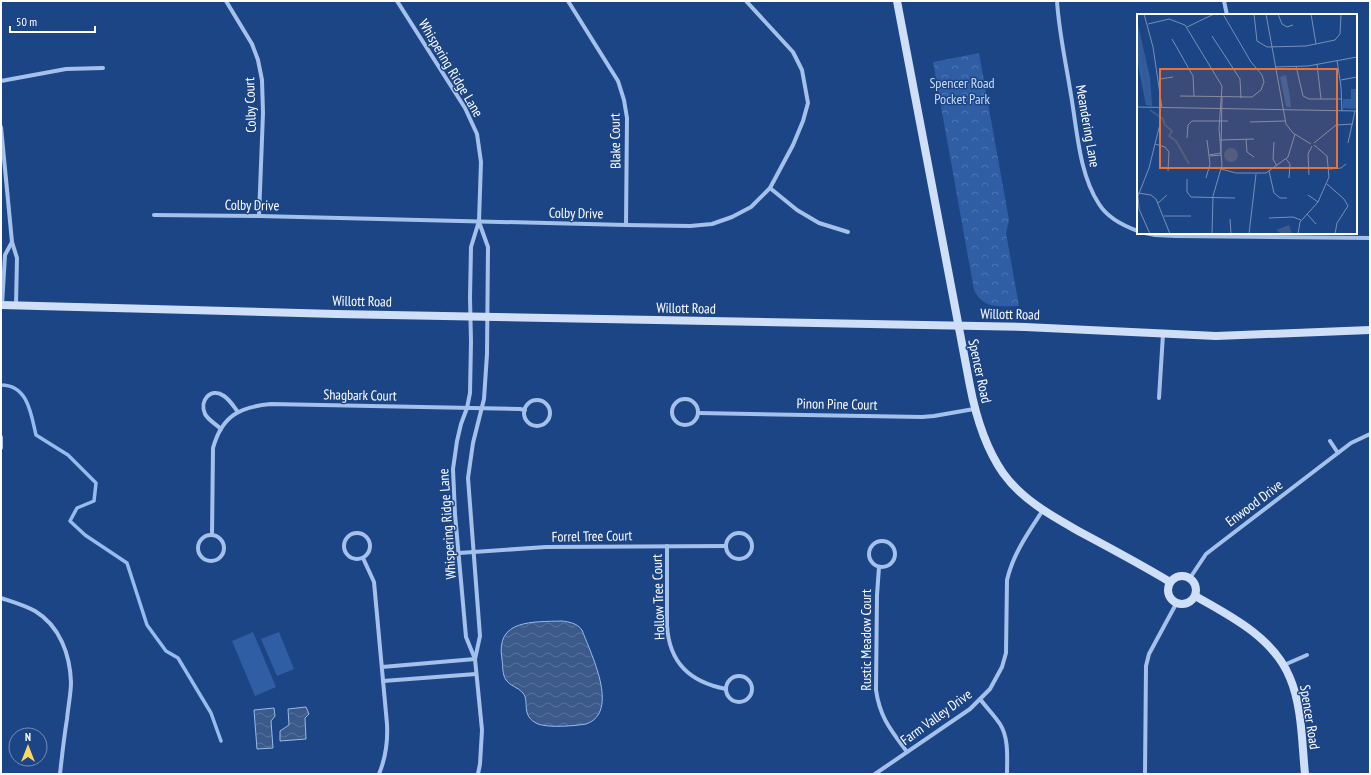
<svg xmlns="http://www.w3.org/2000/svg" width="1371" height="775" viewBox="0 0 1371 775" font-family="'PT Sans Narrow',sans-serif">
  <defs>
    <pattern id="park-crowns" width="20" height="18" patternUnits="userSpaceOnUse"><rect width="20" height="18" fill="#2f5ea4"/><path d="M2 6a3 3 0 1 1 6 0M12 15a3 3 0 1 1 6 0" fill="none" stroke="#4e76b2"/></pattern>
    <pattern id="water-waves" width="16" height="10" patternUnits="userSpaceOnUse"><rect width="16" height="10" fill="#3b5a8a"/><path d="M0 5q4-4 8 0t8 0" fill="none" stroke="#58739c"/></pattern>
  </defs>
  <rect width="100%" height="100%" fill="#1c4586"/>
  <g fill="#2f5ea4">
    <polygon points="253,632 276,687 255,696 232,641"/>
    <polygon points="279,632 294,669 277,676 261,639"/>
  </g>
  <path fill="url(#park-crowns)" d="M 979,53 L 1009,220 L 1006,233 L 1019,306 C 999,306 984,310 974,290 L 933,62 Z"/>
  <g fill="url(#water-waves)" stroke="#97bbed">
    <path d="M 562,621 C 569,622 577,623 582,630 C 590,652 621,712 586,724 C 574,726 549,728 538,724 C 520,716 530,702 523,693 C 518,687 510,686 506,680 C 502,674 503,666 502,659 C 495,619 533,622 562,621 Z"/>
    <polygon points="306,707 309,714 305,718 306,739 280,741 280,731 289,725 288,709"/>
    <polygon points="274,708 275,716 271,721 273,748 257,749 254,710"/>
  </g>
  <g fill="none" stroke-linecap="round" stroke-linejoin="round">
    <path stroke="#97bbed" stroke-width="3.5" d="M 1,385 C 28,385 31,414 36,435 L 68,455 L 96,483 L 94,501 L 77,508 L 70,521 L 85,535 L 127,563 L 147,625 L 166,651 L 178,658 L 211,713 L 221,741"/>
    <g stroke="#a4c1eb" stroke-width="4">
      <polyline points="226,1 252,44 258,60 262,80 263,113 259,216"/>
      <polyline points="397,1 465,108 477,134 481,162 479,221 471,247 470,298 471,342 470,393 467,408 461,424 457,441 453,469 455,514 466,637 475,659 482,730 480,764 478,774"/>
      <polyline points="568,1 618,81 624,100 627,118 626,225"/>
      <path d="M 1057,1 C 1059,33 1066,63 1071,95 C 1077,129 1079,174 1099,204 C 1107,217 1124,226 1138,231"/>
      <polyline points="1224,1 1227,15"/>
      <polyline points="1,81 66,69 103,68"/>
      <polyline points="1,127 12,242 17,258 16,305"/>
      <polyline points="770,188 797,210 819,223 848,232"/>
      <polyline points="154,215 259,216 626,225 690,226 712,224 732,217 751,207 770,188 793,145 803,121 808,103 802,70 793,52 746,1"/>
      <polyline points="1145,233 1155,235 1175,236 1370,238"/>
      <polyline points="2,305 5,255 12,242"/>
      <polyline points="1159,398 1163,334"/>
      <circle cx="685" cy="412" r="13"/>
      <circle cx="537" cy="413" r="13"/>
      <polyline points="699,413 922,417 934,416 974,409"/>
      <path d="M 221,429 C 216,424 208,420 205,414 C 199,400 211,387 224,396 C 230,400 234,407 238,412"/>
      <polyline points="1,437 1,448"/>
      <polyline points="1330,441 1338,453"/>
      <circle cx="739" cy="546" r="13"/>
      <circle cx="357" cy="546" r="13"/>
      <circle cx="211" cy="548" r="13"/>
      <path d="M 212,535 L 213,448 C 222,416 239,407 271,404 L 520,409 L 525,410"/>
      <circle cx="882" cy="554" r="13"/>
      <path d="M 667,546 L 667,625 C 669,663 690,682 726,689"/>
      <polyline points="459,553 546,547 726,546"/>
      <path d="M 363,558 L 374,582 L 387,724 C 388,742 386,757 379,774"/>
      <path d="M 879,567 L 877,595 L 876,690 C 880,718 891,730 907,752"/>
      <polyline points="1190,578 1206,554 1219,544 1351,443 1370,434"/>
      <path d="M 1,598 C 13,602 24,605 35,611 C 60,626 70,655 71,682 C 71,694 68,707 67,719 C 64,737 62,756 60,774"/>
      <polyline points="475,659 480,636 468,478 473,443 484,399 487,354 488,247 479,222"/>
      <polyline points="1284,665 1307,655"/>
      <polyline points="382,667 475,659"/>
      <circle cx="739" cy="689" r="13"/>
      <polyline points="383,681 476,674"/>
      <path d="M 980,699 C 986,707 994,715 1000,724 C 1009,738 1007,758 1007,774"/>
      <path d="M 875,774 L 970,709 L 990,689 L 1002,667 L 1006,653 L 1007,580 C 1013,554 1028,533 1043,510"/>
      <polyline points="1145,774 1146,666 1149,654 1176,604"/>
    </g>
    <g stroke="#d0dff8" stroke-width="8">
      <path d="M 897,1 L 970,386 C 976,417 985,447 1003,473 C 1023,501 1054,517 1082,533 C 1112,549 1142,565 1170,582"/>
      <polyline points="1,305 336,314 1025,327 1216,336 1370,330"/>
      <circle cx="1182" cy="590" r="14"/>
      <path d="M 1195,596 C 1231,616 1274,638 1290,678 C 1302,706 1302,744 1305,774"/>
    </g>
  </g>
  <g text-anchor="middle" stroke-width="3" stroke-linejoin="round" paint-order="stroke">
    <g font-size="14" fill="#fff" stroke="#1c4586">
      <text transform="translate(451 68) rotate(59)" y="5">Whispering Ridge Lane</text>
      <text transform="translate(250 105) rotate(-92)" y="5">Colby Court</text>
      <text transform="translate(1088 126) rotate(80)" y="5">Meandering Lane</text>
      <text transform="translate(615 141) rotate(-91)" y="5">Blake Court</text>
      <text transform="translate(252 205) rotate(1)" y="5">Colby Drive</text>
      <text transform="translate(576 213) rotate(1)" y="5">Colby Drive</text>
      <text transform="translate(362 301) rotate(1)" y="5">Willott Road</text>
      <text transform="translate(686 308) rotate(1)" y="5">Willott Road</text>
      <text transform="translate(1010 314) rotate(1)" y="5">Willott Road</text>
      <text transform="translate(980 371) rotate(78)" y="5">Spencer Road</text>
      <text transform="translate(360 395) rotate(1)" y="5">Shagbark Court</text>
      <text transform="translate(837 404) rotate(1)" y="5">Pinon Pine Court</text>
      <text transform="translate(1254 503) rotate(-37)" y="5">Enwood Drive</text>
      <text transform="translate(447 524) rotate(-94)" y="5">Whispering Ridge Lane</text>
      <text transform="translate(592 536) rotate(-1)" y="5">Forrel Tree Court</text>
      <text transform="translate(658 597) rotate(-92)" y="5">Hollow Tree Court</text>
      <text transform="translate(866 640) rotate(-90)" y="5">Rustic Meadow Court</text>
      <text transform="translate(936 717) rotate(-36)" y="5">Farm Valley Drive</text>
      <text transform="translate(1310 717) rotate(81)" y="5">Spencer Road</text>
    </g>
    <g font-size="14" fill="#c9dcf8" stroke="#1c4586">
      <text x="962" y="88">Spencer Road<tspan x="962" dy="16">Pocket Park</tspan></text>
    </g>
  </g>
  <g transform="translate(1137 14)">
    <rect width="220" height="220" fill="#1c4586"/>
    <path d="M 0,6 L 13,64 L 15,92 L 9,91 L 0,46 ZM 149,61 L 153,83 L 154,94 L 149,92 L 143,63 ZM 214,75 L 220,75 L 220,95 L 206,94 L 206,85 L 214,85 Z" fill="#2f5ea4"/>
    <path d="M87 141a7 7 0 1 1 14 0a7 7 0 1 1-14 0ZM 152,211 L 155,220 L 144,220 L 139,216 Z" fill="#3b5a8a"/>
    <path fill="none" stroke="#3b5a8a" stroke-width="2" d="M 0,26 L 4,30 L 12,89M 13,96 L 26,105 L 28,111 L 35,117 L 32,122 L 39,127 L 52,150"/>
    <path fill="none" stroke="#778fb6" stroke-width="1" d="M 7,0 L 16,33 L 25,94M 117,0 L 120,27 L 130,33 L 169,32 L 198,26 L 203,20 L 204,0M 129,0 L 149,110 L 156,119 L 174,130M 141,0 L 145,10 L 150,13 L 156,11M 174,0 L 179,30M 11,10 L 32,5 L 48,11 L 85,72 L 82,115 L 85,151 L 76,182 L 75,220M 50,13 L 77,0M 75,22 L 103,65 L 104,84M 35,25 L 56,62 L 57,82M 200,46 L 204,73 L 205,97M 180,50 L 184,85M 159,52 L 166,82 L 172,85 L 205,85M 138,53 L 171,52 L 220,43M 23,65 L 36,63M 204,66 L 220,63M 43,82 L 115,83 L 124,76 L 127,68 L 125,61 L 114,48 L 86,0M 0,93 L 220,97M 113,108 L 148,107M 50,124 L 51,111 L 55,107 L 91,107M 109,125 L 110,138 L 117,143M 83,126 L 117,125M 137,128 L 136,145 L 140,152M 177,129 L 199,111 L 216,110M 211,129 L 218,97M 18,130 L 28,133 L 32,138 L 31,157M 84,139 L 85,83M 72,141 L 84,139M 73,142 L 85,141M 149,145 L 153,150 L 152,164M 84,155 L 99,159 L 129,159 L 151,143 L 158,120M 192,155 L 204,154 L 209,150M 132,157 L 137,179 L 143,184 L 150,184M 172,161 L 171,140 L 175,132M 69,164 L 73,150 L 70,126M 50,165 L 50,178 L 54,183 L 98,184M 190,170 L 207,185 L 211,192 L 200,209 L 198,220M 1,179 L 14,181 L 19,185 L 33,220M 171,181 L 181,188M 21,189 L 30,181M 170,200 L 179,210M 27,202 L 54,202M 132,204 L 156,203 L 164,206M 93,205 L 94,220M 13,220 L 2,195 L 1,182 L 12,154 L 23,110M 112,220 L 119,160M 161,220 L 163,208 L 181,188 L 192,163 L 190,142 L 177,131"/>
    <path fill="#eb7230" fill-opacity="0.15" stroke="#eb7230" stroke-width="2" d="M 23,55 L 200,55 L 200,154 L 23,154 Z"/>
    <rect width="220" height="220" fill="none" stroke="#fff" stroke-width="2"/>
  </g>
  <rect width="1371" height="775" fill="none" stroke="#ffffff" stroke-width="4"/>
  <g transform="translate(28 747)"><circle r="19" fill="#1c4586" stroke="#778fb6"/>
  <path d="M0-3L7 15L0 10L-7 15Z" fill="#fcd761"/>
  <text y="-6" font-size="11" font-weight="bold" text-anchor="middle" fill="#ffffff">N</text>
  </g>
  <path d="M10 26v6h85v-6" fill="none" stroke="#ffffff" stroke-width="2"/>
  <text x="16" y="26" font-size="12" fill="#ffffff" stroke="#1c4586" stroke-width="3" paint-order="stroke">50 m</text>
</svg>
